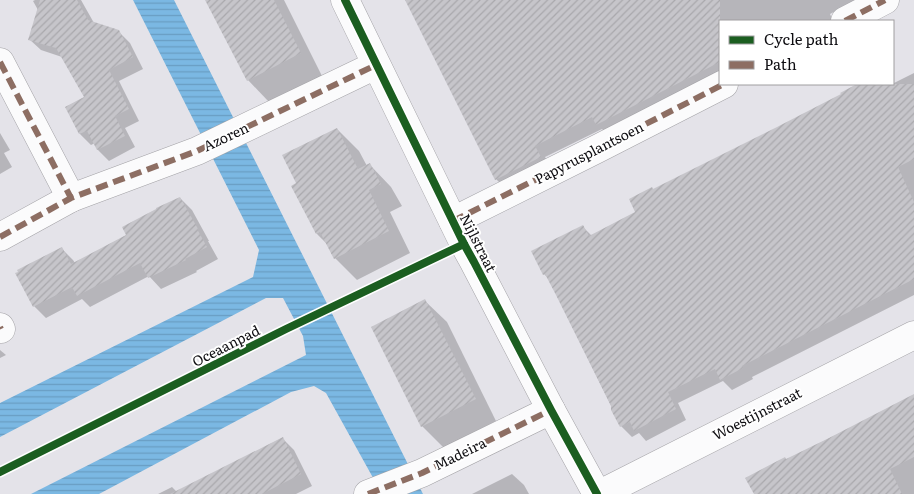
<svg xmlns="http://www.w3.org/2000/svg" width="914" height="494" viewBox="0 0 914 494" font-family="Literata,serif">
  <defs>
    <pattern id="water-rules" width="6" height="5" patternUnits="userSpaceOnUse" patternTransform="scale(1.25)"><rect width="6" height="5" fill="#7bb8e3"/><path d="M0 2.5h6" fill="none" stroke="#699dc2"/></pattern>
    <pattern id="building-hatch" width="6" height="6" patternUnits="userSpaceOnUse" patternTransform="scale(1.25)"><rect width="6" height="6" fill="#c6c5ca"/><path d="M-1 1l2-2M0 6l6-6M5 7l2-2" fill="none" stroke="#a9a8ac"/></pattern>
  </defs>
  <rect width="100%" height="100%" fill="#e4e3e9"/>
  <polygon fill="url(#water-rules)" points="133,0 174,0 423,494 382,494 326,393 314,386 291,392 99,494 31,494 306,355 303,336 283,298 266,298 0,437 0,403 253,277 259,250"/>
  <g fill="#0003">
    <polygon points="35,0 81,0 94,23 118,31 130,43 143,69 119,81 139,121 125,128 135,147 109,161 98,150 95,143 91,145 80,134 66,107 85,97 62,57 41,50 29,39 38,10 33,1"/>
    <polygon points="207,0 284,0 322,76 269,102 248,80"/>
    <polygon points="406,0 856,0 830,14 833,21 720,21 720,78 608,135 602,129 545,157 551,168 507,190 496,179"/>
    <polygon points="914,73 914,295 752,377 753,379 732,390 723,381 678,403 686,420 646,441 639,433 632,437 621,426 549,279 544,274 583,227 592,236 637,213 653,190 843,95 842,93 860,84 865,84 874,93"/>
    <polygon points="337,129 359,151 367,166 370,165 391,187 402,206 390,212 410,253 357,280 335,258 329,246 317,234 298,184"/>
    <polygon points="0,133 10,150 4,153 12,167 0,174"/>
    <polygon points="180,198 192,210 209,241 208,241 218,259 196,271 197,272 161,289 149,276 90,307 82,299 46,318 34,306 17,274 61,248 73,260 75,263 127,235"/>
    <polygon points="425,301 447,322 496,421 444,448 422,426"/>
    <polygon points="0,350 6,355 0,358"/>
    <polygon points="914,396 914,494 755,494 786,460"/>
    <polygon points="282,438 294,450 312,486 296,494 158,494 172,487 177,492"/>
    <polygon points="512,474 524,485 529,494 472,494"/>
  </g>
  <g fill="url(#building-hatch)">
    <polygon points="40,0 77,0 88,20 119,30 133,57 109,70 129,109 115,116 125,136 97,150 87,131 79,134 65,107 84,97 56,48 28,40"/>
    <polygon points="205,0 274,0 301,53 247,81"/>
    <polygon points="405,0 720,0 720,62 596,125 592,117 535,146 541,157 495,180"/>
    <polygon points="857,84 914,84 914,159 898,167 914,202 914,279 742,366 743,368 720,380 715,369 668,392 676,409 634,431 630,422 620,427 611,410 611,406 556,295 545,274 543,275 531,251 583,225 589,236 635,212 629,199 652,187 653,189 777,127 841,94 840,93"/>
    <polygon points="337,128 358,169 370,163 381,184 369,190 389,231 334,259 320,232 316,234 291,186 296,183 282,155"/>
    <polygon points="180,197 198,229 197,229 207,247 185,259 186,260 148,278 140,263 77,296 72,287 33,307 15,273 18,272 17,270 62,247 71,264 126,235 122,227 156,209 156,208"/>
    <polygon points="425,299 476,399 421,427 371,327"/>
    <polygon points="914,394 914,457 890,469 902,494 754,494 745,478 785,457 786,459 829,438"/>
    <polygon points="283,437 301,474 262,494 170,494"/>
  </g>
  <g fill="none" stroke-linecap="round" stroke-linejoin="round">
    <defs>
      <g id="street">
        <polyline points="345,0 464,244 474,262 551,410 597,494"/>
        <polyline points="845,21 885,0"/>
        <polyline points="0,62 71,198"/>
        <polyline points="453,221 597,149 724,84"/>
        <polyline points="0,237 71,198 197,151 376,65"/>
        <polyline points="0,327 1,329"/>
        <polyline points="368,494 422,473 551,410"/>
        <polyline points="600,494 914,335"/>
      </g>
    </defs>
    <use href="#street" stroke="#a3a2a6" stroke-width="29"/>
    <use href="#street" stroke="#fbfbfc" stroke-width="28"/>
    <g stroke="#8d6e63" stroke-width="6" stroke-dasharray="12 6" stroke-linecap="butt">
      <polyline points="845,21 885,0"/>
      <polyline points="0,62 71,198"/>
      <polyline points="453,221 597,149 724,84"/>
      <polyline points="0,237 71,198 197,151 376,65"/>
      <polyline points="0,327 1,329"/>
      <polyline points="368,494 422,473 551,410"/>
    </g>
    <defs>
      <g id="cycleway">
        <polyline points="345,0 464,244 474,262 551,410 597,494"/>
        <polyline points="0,472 286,329 464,244"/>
      </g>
    </defs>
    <use href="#cycleway" stroke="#fff" stroke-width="11"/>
    <use href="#cycleway" stroke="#1b5e20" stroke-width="8"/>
  </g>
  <g text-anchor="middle" stroke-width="4" stroke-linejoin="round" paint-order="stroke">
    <g font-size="14" fill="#0e0d11" stroke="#fff">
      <text transform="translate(226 137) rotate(-25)" y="5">Azoren</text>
      <text transform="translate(589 153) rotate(-27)" y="5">Papyrusplantsoen</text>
      <text transform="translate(478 243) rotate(63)" y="5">Nijlstraat</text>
      <text transform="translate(226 346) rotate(-27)" y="5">Oceaanpad</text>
      <text transform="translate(757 414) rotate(-27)" y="5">Woestijnstraat</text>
      <text transform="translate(460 454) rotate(-26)" y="5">Madeira</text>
    </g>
  </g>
  <rect x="719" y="20" width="175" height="65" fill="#ffffff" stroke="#9f9ea0"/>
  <rect x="729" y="36" width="25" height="8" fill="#1b5e20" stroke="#9f9ea0"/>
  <text x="764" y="45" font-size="15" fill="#0e0d11">Cycle path</text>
  <rect x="729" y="61" width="25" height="8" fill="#8d6e63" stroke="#9f9ea0"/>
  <text x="764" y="70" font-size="15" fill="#0e0d11">Path</text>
</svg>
